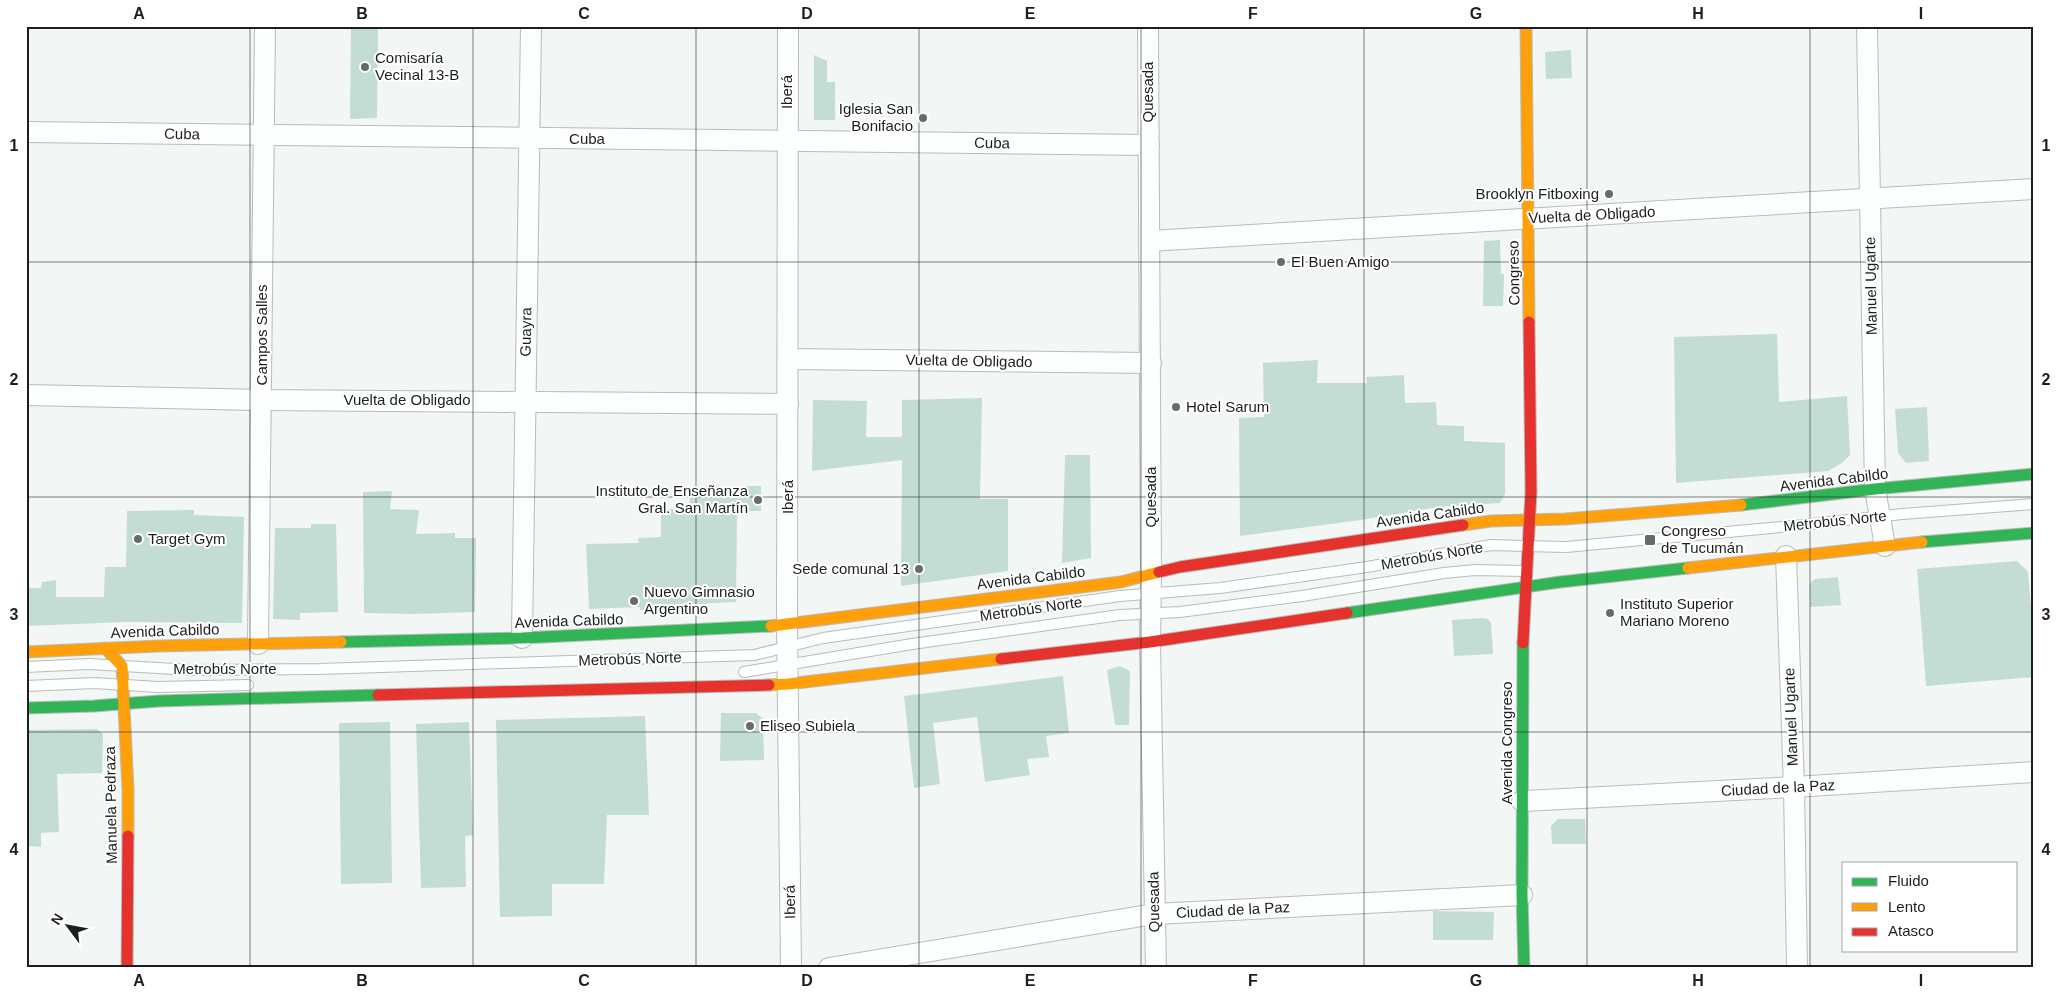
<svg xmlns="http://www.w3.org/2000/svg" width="2060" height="994" viewBox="0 0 2060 994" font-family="Arial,sans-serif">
  <rect width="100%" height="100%" fill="#f2f7f5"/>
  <g fill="#c3ddd4">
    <polygon points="351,26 378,26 377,118 350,119"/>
    <polygon points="1571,50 1572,78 1546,79 1545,52"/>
    <polygon points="814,55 827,61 827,82 835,82 835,120 814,120"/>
    <polygon points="1500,240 1501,274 1504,274 1503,306 1483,306 1484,241"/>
    <polygon points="1777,334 1779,402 1847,396 1850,455 1842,463 1828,471 1676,483 1674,337"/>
    <polygon points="1318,360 1317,383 1367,383 1366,377 1404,375 1405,403 1436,402 1437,425 1464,426 1464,441 1505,443 1505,494 1500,503 1438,507 1361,520 1240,536 1239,418 1264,417 1263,363"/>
    <polygon points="982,398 980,499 1008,499 1008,571 901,586 902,460 812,471 813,400 867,401 866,437 902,437 902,400"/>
    <polygon points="1927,407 1929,461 1906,463 1898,453 1895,409"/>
    <polygon points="1065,455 1090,455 1091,558 1062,563"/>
    <polygon points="761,486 761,511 737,511 736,602 664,606 664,609 640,610 640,607 589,609 586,544 639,543 638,538 661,537 661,509 690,509 689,487"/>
    <polygon points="392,491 390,509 419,510 416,534 455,533 455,538 476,538 475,612 413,614 364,613 363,492"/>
    <polygon points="194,510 194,515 244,517 242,623 126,622 26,626 26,588 41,588 42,582 56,580 56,597 104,597 105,567 126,567 127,511"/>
    <polygon points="311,524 336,524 338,612 300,613 300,620 273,619 275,528 311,528"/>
    <polygon points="2017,561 2028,572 2034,643 2034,677 1926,686 1917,569"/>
    <polygon points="1838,577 1841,605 1810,607 1809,587 1811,582 1815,579"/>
    <polygon points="1482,618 1488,619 1491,623 1493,654 1454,656 1452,620"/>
    <polygon points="1120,666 1130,671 1129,725 1115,725 1107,670"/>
    <polygon points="1063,676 1069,733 1046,736 1049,757 1027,759 1030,775 985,782 977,717 933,723 940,784 914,788 904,696"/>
    <polygon points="721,713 756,713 763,719 764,760 720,761"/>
    <polygon points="645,716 649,815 607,815 604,884 552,884 552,916 500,917 496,720"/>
    <polygon points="390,722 392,883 341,884 339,723"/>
    <polygon points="469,722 473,835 465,836 466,887 421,888 416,724"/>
    <polygon points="97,729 103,734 102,773 57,774 59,832 41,833 41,847 26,846 26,730"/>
    <polygon points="1558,819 1585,819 1586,844 1552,844 1551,826"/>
    <polygon points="1433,911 1494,912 1493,940 1433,940"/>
  </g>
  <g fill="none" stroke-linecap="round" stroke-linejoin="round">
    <defs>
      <g id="lane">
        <polyline points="26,667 89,664 192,670 320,669 754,655 823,638 1120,596 1220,588 1367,567 1491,545 1566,547 1803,525 1902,514 2034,504"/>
        <polyline points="744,672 912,644 1120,615 1180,612 1302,596 1444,573 1475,570 1525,571"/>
        <polyline points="26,686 94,683 158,687 248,685"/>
      </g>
      <g id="street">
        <polyline points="788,26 787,625 791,968"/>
        <polyline points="1148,26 1151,574 1150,642 1156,968"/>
        <polyline points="1867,26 1875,489 1885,546"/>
        <polyline points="26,132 1149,145"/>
        <polyline points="1149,241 2034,189"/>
        <polyline points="788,359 1151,363"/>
        <polyline points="26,395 262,400 788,404"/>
        <polyline points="1786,556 1794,787 1797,968"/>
        <polyline points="522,638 531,26"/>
        <polyline points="258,644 265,26"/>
        <polyline points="1522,801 1794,787 2034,772"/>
        <polyline points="829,968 1154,914 1522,895"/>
      </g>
      <g id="fast">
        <polyline points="1741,505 1875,489 2034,474"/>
        <polyline points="1922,542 2034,533"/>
        <polyline points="1347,613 1560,582 1688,568"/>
        <polyline points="341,642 522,638 771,626"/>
        <polyline points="1523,643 1522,895 1524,968"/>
        <polyline points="26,708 94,706 159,701 378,695"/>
      </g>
      <g id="slow">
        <polyline points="1526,26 1529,322"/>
        <polyline points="1463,525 1491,521 1565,519 1741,505"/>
        <polyline points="1688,568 1922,542"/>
        <polyline points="771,626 1121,582 1159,572"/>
        <polyline points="105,648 122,666 128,790 128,836"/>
        <polyline points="26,652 159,646 341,642"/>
        <polyline points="769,685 788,684 1001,659"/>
      </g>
      <g id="jam">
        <polyline points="1159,572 1180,567 1463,525"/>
        <polyline points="1523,643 1531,492 1529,322"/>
        <polyline points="1001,659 1150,642 1347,613"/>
        <polyline points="378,695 769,685"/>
        <polyline points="127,968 128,836"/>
      </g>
    </defs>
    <use href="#lane" stroke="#b8bcba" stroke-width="12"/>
    <use href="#street" stroke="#b8bcba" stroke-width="22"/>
    <use href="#fast" stroke="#b8bcba" stroke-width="13"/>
    <use href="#slow" stroke="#b8bcba" stroke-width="13"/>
    <use href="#jam" stroke="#b8bcba" stroke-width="13"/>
    <use href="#lane" stroke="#fdfefe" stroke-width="10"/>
    <use href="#street" stroke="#fdfefe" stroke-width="20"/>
    <use href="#fast" stroke="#30b455" stroke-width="11"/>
    <use href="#slow" stroke="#ff9f0a" stroke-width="11"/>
    <use href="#jam" stroke="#e5322d" stroke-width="11"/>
  </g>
  <path fill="none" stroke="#1c1f1e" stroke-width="1" stroke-opacity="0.55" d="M 250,26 L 250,968M 473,26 L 473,968M 696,26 L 696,968M 919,26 L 919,968M 1141,26 L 1141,968M 1364,26 L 1364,968M 1587,26 L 1587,968M 1810,26 L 1810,968M 26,262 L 2034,262M 26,497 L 2034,497M 26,732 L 2034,732"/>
  <g fill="#676b69" stroke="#fff" stroke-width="2">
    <circle cx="365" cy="67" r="5"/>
    <circle cx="923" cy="118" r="5"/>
    <circle cx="1609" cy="194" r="5"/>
    <circle cx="1281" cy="262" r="5"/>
    <circle cx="1176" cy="407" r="5"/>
    <circle cx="758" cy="500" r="5"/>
    <circle cx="138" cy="539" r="5"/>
    <rect x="1644" y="534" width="12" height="12" rx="2.5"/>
    <circle cx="919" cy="569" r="5"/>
    <circle cx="634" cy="601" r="5"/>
    <circle cx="1610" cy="613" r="5"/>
    <circle cx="750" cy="726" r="5"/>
  </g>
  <g text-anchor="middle" stroke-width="4" stroke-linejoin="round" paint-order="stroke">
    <g font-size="15" fill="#1c1f1e" stroke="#fff" text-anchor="start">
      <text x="375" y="63">Comisaría<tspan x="375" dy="17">Vecinal 13-B</tspan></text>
      <text x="913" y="114" text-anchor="end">Iglesia San<tspan x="913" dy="17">Bonifacio</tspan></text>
      <text x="1599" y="199" text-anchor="end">Brooklyn Fitboxing</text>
      <text x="1291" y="267">El Buen Amigo</text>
      <text x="1186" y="412">Hotel Sarum</text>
      <text x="748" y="496" text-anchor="end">Instituto de Enseñanza<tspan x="748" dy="17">Gral. San Martín</tspan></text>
      <text x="1661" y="536">Congreso<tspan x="1661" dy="17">de Tucumán</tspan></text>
      <text x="148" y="544">Target Gym</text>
      <text x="909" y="574" text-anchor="end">Sede comunal 13</text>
      <text x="644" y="597">Nuevo Gimnasio<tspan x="644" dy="17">Argentino</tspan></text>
      <text x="1620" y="609">Instituto Superior<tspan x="1620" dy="17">Mariano Moreno</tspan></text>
      <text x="760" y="731">Eliseo Subiela</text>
    </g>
    <g font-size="15" fill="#1c1f1e" stroke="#fff">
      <text transform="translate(787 92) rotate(-90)" y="5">Iberá</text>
      <text transform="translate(1148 92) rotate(-90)" y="5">Quesada</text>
      <text transform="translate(182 134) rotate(1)" y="5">Cuba</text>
      <text x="587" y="144">Cuba</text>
      <text transform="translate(992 143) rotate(1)" y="5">Cuba</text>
      <text transform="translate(1592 215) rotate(-3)" y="5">Vuelta de Obligado</text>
      <text transform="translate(1514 273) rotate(-91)" y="5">Congreso</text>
      <text transform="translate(1871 286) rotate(-91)" y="5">Manuel Ugarte</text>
      <text transform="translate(526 332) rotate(-89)" y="5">Guayra</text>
      <text transform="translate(262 335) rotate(-90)" y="5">Campos Salles</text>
      <text transform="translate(969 361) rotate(1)" y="5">Vuelta de Obligado</text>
      <text x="407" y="405">Vuelta de Obligado</text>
      <text transform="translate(1834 480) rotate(-7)" y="5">Avenida Cabildo</text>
      <text transform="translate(788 497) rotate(-90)" y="5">Iberá</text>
      <text transform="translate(1151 497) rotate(-90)" y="5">Quesada</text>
      <text transform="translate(1430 515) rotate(-8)" y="5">Avenida Cabildo</text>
      <text transform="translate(1835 521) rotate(-6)" y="5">Metrobús Norte</text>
      <text transform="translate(1432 556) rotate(-10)" y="5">Metrobús Norte</text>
      <text transform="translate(1031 578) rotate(-7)" y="5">Avenida Cabildo</text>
      <text transform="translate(1031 609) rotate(-8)" y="5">Metrobús Norte</text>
      <text transform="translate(569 621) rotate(-2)" y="5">Avenida Cabildo</text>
      <text transform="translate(165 631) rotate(-2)" y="5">Avenida Cabildo</text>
      <text transform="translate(630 659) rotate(-2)" y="5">Metrobús Norte</text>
      <text x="225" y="674">Metrobús Norte</text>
      <text transform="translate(1791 717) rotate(-92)" y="5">Manuel Ugarte</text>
      <text transform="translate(1507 743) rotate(-90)" y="5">Avenida Congreso</text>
      <text transform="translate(1778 788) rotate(-3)" y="5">Ciudad de la Paz</text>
      <text transform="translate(111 805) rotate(-91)" y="5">Manuela Pedraza</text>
      <text transform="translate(790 902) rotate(-91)" y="5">Iberá</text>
      <text transform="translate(1154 902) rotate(-91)" y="5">Quesada</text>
      <text transform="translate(1233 910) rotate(-3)" y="5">Ciudad de la Paz</text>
    </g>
  </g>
  <rect width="2060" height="994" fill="none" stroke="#ffffff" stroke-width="55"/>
  <rect x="1842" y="862" width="175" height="90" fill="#ffffff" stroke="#a4a5a5"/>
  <rect x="1852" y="878" width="25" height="8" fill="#30b455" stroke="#a4a5a5"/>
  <text x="1888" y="886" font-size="15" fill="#1c1f1e">Fluido</text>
  <rect x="1852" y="903" width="25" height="8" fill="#ff9f0a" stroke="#a4a5a5"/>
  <text x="1888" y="912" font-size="15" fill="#1c1f1e">Lento</text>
  <rect x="1852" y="928" width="25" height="8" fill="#e5322d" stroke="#a4a5a5"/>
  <text x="1888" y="936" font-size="15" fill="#1c1f1e">Atasco</text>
  <g transform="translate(68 926) rotate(302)" stroke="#ffffff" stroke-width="4" paint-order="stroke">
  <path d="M0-4L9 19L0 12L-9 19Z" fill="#1c1f1e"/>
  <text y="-8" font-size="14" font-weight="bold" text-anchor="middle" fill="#1c1f1e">N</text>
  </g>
  <rect x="28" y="28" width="2004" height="938" fill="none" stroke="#1c1f1e" stroke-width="2"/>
  <g font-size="16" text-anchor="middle" font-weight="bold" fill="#1c1f1e">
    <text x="139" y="19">A</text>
    <text x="362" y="19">B</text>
    <text x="584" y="19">C</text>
    <text x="807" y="19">D</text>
    <text x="1030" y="19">E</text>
    <text x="1253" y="19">F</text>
    <text x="1476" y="19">G</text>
    <text x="1698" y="19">H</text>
    <text x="1921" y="19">I</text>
    <text x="14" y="151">1</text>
    <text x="2046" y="151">1</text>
    <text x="14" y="385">2</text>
    <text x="2046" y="385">2</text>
    <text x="14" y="620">3</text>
    <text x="2046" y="620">3</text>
    <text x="14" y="855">4</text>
    <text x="2046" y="855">4</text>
    <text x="139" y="986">A</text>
    <text x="362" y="986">B</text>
    <text x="584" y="986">C</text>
    <text x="807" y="986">D</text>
    <text x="1030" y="986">E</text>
    <text x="1253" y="986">F</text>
    <text x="1476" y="986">G</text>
    <text x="1698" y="986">H</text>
    <text x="1921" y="986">I</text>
  </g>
</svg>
